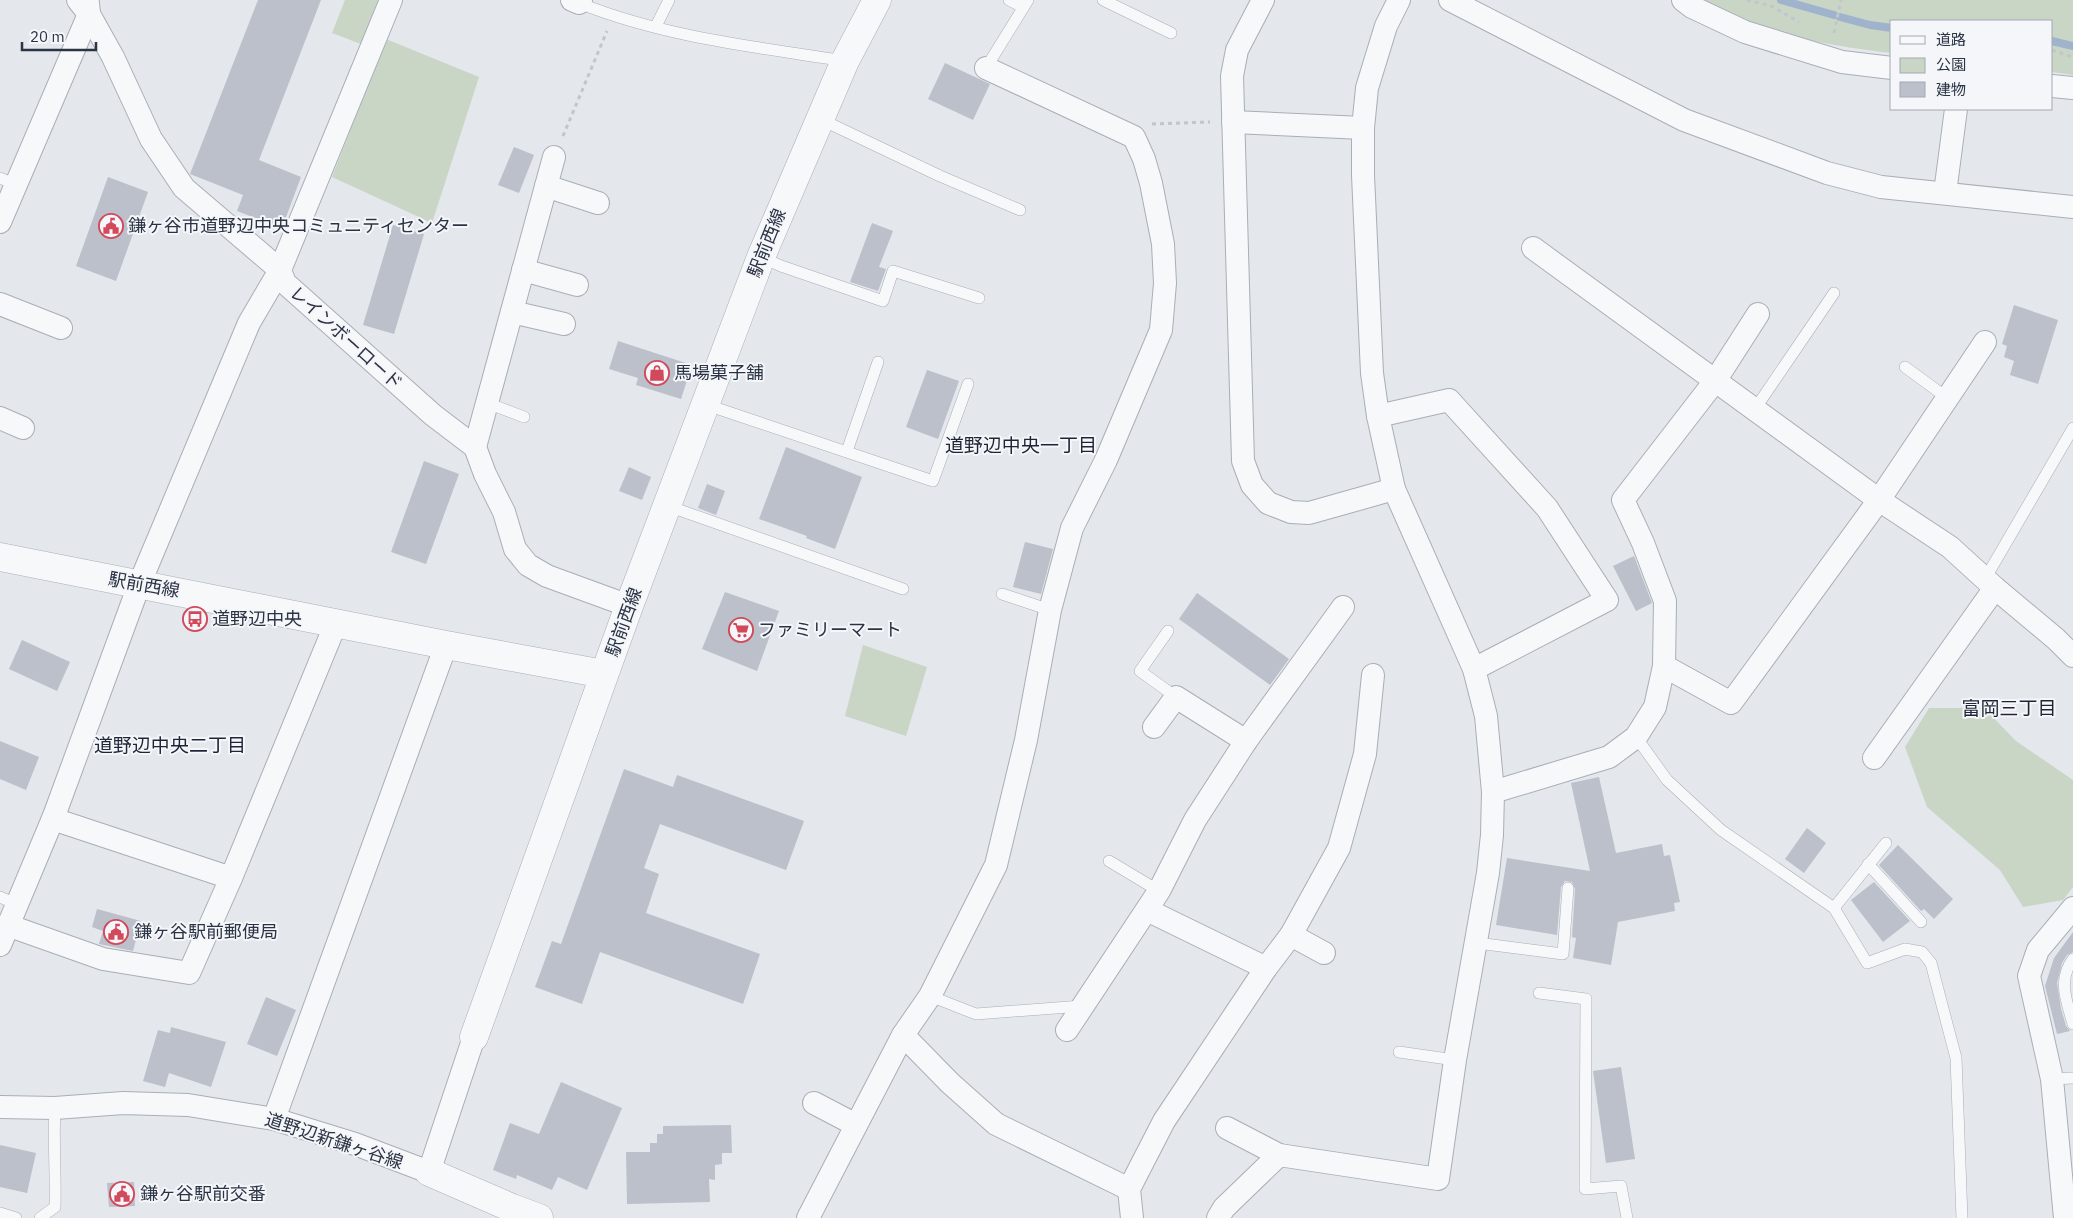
<svg xmlns="http://www.w3.org/2000/svg" width="2073" height="1218" viewBox="0 0 2073 1218" font-family="'IBM Plex Sans','Noto Sans JP',sans-serif">
  <rect width="100%" height="100%" fill="#e4e7ec"/>
  <g fill="#c9d6c5">
    <polygon points="345,0 378,0 361,44 332,33"/>
    <path d="M 1704,0 L 2073,0 L 2073,75 L 2052,72 L 2052,21 L 1892,21 L 1892,53 C 1842,47 1789,39 1741,20 C 1728,15 1716,7 1704,0 Z"/>
    <polygon points="386,39 479,77 432,223 332,177"/>
    <polygon points="863,645 927,667 906,736 845,716"/>
    <polygon points="1929,708 1984,708 2016,741 2073,780 2073,887 2063,900 2023,907 2000,870 1927,807 1905,747"/>
  </g>
  <g fill="none" stroke-linecap="round" stroke-linejoin="round">
    <g stroke="#9fb4cc" stroke-width="8">
      <polyline points="1781,0 1834,15"/>
      <polyline points="1840,17 1870,25 1892,28"/>
      <polyline points="2052,41 2073,46"/>
    </g>
  </g>
  <g fill="#bbc0ca">
    <polygon points="258,0 321,0 259,160 301,177 282,228 237,211 243,195 190,174"/>
    <polygon points="945,63 990,84 973,120 928,99"/>
    <polygon points="514,147 534,155 519,193 498,185"/>
    <polygon points="108,177 148,192 116,281 76,266"/>
    <polygon points="872,223 893,231 879,267 886,269 878,291 850,282"/>
    <polygon points="393,225 424,234 394,334 363,325"/>
    <polygon points="2014,305 2058,320 2038,384 2010,375 2014,361 2004,357 2007,346 2002,344"/>
    <polygon points="618,341 692,365 681,399 636,385 638,378 609,369"/>
    <polygon points="927,370 959,381 938,439 906,427"/>
    <polygon points="786,447 862,477 835,549 806,538 807,536 759,519"/>
    <polygon points="424,461 459,474 426,564 391,552"/>
    <polygon points="629,467 651,477 642,500 619,491"/>
    <polygon points="707,484 725,491 716,515 698,508"/>
    <polygon points="1025,542 1053,549 1041,594 1013,587"/>
    <polygon points="1634,556 1652,603 1636,611 1613,566"/>
    <polygon points="725,592 779,611 757,671 702,649"/>
    <polygon points="1197,593 1289,659 1270,685 1179,619"/>
    <polygon points="22,640 70,662 57,691 9,669"/>
    <polygon points="0,741 39,757 26,790 0,779"/>
    <polygon points="624,769 673,787 677,775 804,821 786,870 660,824 644,868 659,874 646,913 760,954 743,1004 600,952 582,1004 535,987 552,941 561,944"/>
    <polygon points="1599,777 1616,853 1662,844 1664,856 1670,855 1680,902 1674,903 1675,911 1618,922 1611,965 1573,958 1576,938 1572,937 1575,889 1572,882 1565,881 1561,887 1557,935 1496,925 1507,858 1590,871 1571,783"/>
    <polygon points="1807,828 1826,843 1804,873 1785,859"/>
    <polygon points="1898,845 1953,899 1934,919 1924,909 1921,911 1879,865"/>
    <polygon points="1874,882 1910,921 1883,942 1851,900"/>
    <polygon points="97,909 141,921 133,951 99,944 103,931 92,927"/>
    <polygon points="2073,932 2073,952 2067,955 2062,963 2057,983 2061,1009 2066,1026 2070,1031 2057,1034 2045,986 2054,958"/>
    <polygon points="266,997 296,1010 277,1056 247,1044"/>
    <polygon points="171,1027 226,1042 211,1087 169,1073 165,1087 143,1081 158,1030 170,1033"/>
    <polygon points="1621,1067 1635,1159 1606,1163 1593,1071"/>
    <polygon points="561,1082 622,1108 587,1190 558,1177 552,1190 517,1175 516,1179 493,1170 510,1123 539,1134"/>
    <polygon points="731,1125 732,1153 722,1153 722,1164 715,1165 715,1180 709,1179 710,1202 627,1204 626,1152 650,1152 650,1143 657,1143 657,1134 663,1134 663,1126"/>
    <polygon points="0,1145 36,1153 27,1193 0,1187"/>
    <polygon points="134,1182 135,1206 109,1207 107,1183"/>
  </g>
  <g fill="none" stroke-linecap="round" stroke-linejoin="round">
    <defs>
      <g id="service">
        <polyline points="1009,0 1023,7"/>
        <polyline points="1103,0 1171,33"/>
        <path d="M 579,3 C 663,37 756,47 845,61"/>
        <polyline points="656,26 669,0"/>
        <polyline points="986,68 1028,0"/>
        <polyline points="820,119 940,176 1020,210"/>
        <polyline points="0,178 15,184"/>
        <polyline points="761,257 781,266 883,301 893,271 979,298"/>
        <polyline points="1905,367 1946,397"/>
        <polyline points="487,403 524,417"/>
        <polyline points="704,404 933,481 968,384"/>
        <polyline points="1755,409 1834,293"/>
        <polyline points="847,451 878,362"/>
        <polyline points="668,506 903,589"/>
        <polyline points="1985,579 2073,428"/>
        <polyline points="1002,594 1050,610"/>
        <polyline points="1168,631 1140,671 1176,697"/>
        <polyline points="1636,737 1667,780 1721,830 1834,908 1867,963 1905,949 1922,952 1931,963 1956,1058 1962,1218"/>
        <polyline points="1109,861 1159,891"/>
        <polyline points="1868,864 1921,922"/>
        <polyline points="0,897 16,904"/>
        <polyline points="1834,908 1886,843"/>
        <polyline points="1477,943 1563,954 1568,888"/>
        <path d="M 2073,959 C 2057,980 2067,1002 2073,1024"/>
        <polyline points="1539,993 1586,999 1585,1189 1621,1186 1627,1218"/>
        <polyline points="930,996 976,1014 1082,1006"/>
        <polyline points="1399,1052 1455,1060"/>
        <polyline points="2052,1079 2073,1078"/>
        <polyline points="0,1213 16,1218"/>
        <path d="M 40,1218 L 55,1207 C 56,1174 53,1141 55,1108"/>
      </g>
      <g id="minor">
        <polyline points="78,0 89,14 113,57 151,139 184,188 280,270 285,283 433,415 475,447 485,474 504,512 515,549 528,565 547,576 629,606"/>
        <polyline points="572,0 579,3 581,0"/>
        <polyline points="1263,0 1237,50 1232,76 1243,461 1252,485 1268,503 1291,512 1309,513 1394,489"/>
        <polyline points="1450,0 1684,120 1827,173 1881,187 2073,207"/>
        <polyline points="1683,0 1692,7 1745,32 1842,62 1892,68"/>
        <polyline points="2052,86 2073,88"/>
        <polyline points="1233,122 1363,128"/>
        <polyline points="546,186 598,203"/>
        <polyline points="1945,193 1956,109"/>
        <polyline points="0,222 89,14 88,3"/>
        <polyline points="1533,248 1879,500 1950,547 1995,588 2056,639 2073,656"/>
        <polyline points="523,270 577,285"/>
        <polyline points="0,304 61,328"/>
        <polyline points="512,312 564,324"/>
        <polyline points="1378,416 1449,400 1547,508 1607,600 1474,669"/>
        <polyline points="0,418 23,428"/>
        <polyline points="475,447 554,157"/>
        <polyline points="1664,666 1731,703 1879,500 1985,342"/>
        <polyline points="1154,727 1176,697 1246,741"/>
        <polyline points="1874,758 1995,588"/>
        <polyline points="1493,792 1609,757 1636,737 1655,707 1664,666 1665,601 1643,543 1623,500 1715,381 1758,314"/>
        <polyline points="231,878 336,623"/>
        <polyline points="1147,910 1266,968"/>
        <polyline points="7,925 103,959 189,973 231,878 53,819"/>
        <polyline points="1291,935 1324,953"/>
        <polyline points="0,945 54,816 139,585 249,323 280,270 391,0"/>
        <polyline points="1067,1030 1159,891 1195,820 1246,741 1343,607"/>
        <polyline points="903,1035 950,1083 996,1124 1129,1189"/>
        <polyline points="814,1103 856,1125"/>
        <polyline points="0,1107 55,1108 123,1103 188,1105 274,1119 355,1144 429,1172 474,1037"/>
        <polyline points="274,1119 446,645"/>
        <polyline points="1227,1128 1279,1155"/>
        <polyline points="808,1218 903,1035 930,996 996,865 1026,740 1050,610 1072,528 1106,460 1161,330 1165,283 1163,244 1151,183 1144,159 1134,137 986,68"/>
        <polyline points="1132,1218 1129,1189 1164,1121 1266,968 1291,935 1339,848 1365,754 1373,675"/>
        <polyline points="1218,1218 1224,1208 1279,1155 1438,1179 1455,1060 1488,873 1492,835 1493,792 1486,716 1474,669 1394,489 1378,416 1372,373 1363,175 1363,128 1367,88 1386,26 1399,0"/>
        <polyline points="2065,1218 2052,1079 2029,976 2038,950 2073,908"/>
      </g>
      <g id="tertiary">
        <polyline points="0,557 446,645 604,674"/>
        <polyline points="474,1037 629,606 761,257 845,61 877,0"/>
        <polyline points="429,1172 512,1208 539,1218"/>
      </g>
    </defs>
    <use href="#service" stroke="#a9aeb7" stroke-width="12"/>
    <use href="#minor" stroke="#a9aeb7" stroke-width="24"/>
    <use href="#tertiary" stroke="#a9aeb7" stroke-width="29"/>
    <g stroke="#c2c5cb" stroke-width="3" stroke-dasharray="4 4" stroke-linecap="butt">
      <polyline points="1747,0 1771,6 1799,22"/>
      <polyline points="1834,33 1841,0"/>
      <polyline points="2052,50 2073,57"/>
      <polyline points="1152,124 1210,122"/>
      <polyline points="563,136 607,31"/>
    </g>
    <use href="#service" stroke="#f7f8fa" stroke-width="11"/>
    <use href="#minor" stroke="#f7f8fa" stroke-width="22"/>
    <use href="#tertiary" stroke="#f7f8fa" stroke-width="28"/>
  </g>
  <defs>
    <symbol id="civic-ring" viewBox="-11 -11 22 22"><circle r="9.5" fill="#f4f6f9" stroke="#d1495b" stroke-width="1.5"/><path d="M-.6-6.5H3V-4.5H.6V-3L4-1V1h2V6H-6V1h2V-1L-.6-3ZM-1.2 2.5V6h2.4V2.5Z" fill="#d1495b"/></symbol>
    <symbol id="shop-ring" viewBox="-11 -11 22 22"><circle r="9.5" fill="#f4f6f9" stroke="#d1495b" stroke-width="1.5"/><path d="M-5-2.5h2.3a2.7 3.5 0 0 1 5.4 0H5L5.5 6h-11ZM-1.5-2.5h3a1.5 2.3 0 0 0-3 0Z" fill="#d1495b"/></symbol>
    <symbol id="bus-ring" viewBox="-11 -11 22 22"><circle r="9.5" fill="#f4f6f9" stroke="#d1495b" stroke-width="1.5"/><path d="M-5-6H5V4H4V6H2V4H-2V6H-4V4H-5ZM-3.5-4V0h7V-4ZM-3.5 1.2v1.5H-2V1.2ZM2 1.2v1.5H3.5V1.2Z" fill="#d1495b"/></symbol>
    <symbol id="supermarket-ring" viewBox="-11 -11 22 22"><circle r="9.5" fill="#f4f6f9" stroke="#d1495b" stroke-width="1.5"/><path d="M-6-5.5h2.5l.6 2H6L4.5 2H-2.5L-4.4-4H-6ZM-1.5 3.2a1.3 1.3 0 1 0 .1 0ZM3 3.2a1.3 1.3 0 1 0 .1 0Z" fill="#d1495b"/></symbol>
  </defs>
  <g fill-rule="evenodd">
    <use href="#civic-ring" x="97" y="212" width="28" height="28"/>
    <use href="#shop-ring" x="643" y="359" width="28" height="28"/>
    <use href="#bus-ring" x="181" y="605" width="28" height="28"/>
    <use href="#supermarket-ring" x="727" y="616" width="28" height="28"/>
    <use href="#civic-ring" x="102" y="918" width="28" height="28"/>
    <use href="#civic-ring" x="108" y="1180" width="28" height="28"/>
  </g>
  <g text-anchor="middle" stroke-width="4" stroke-linejoin="round" paint-order="stroke">
    <g font-size="18" fill="#2b3445" stroke="#f4f6f9" text-anchor="start">
      <text x="128" y="232">鎌ヶ谷市道野辺中央コミュニティセンター</text>
      <text x="674" y="379">馬場菓子舗</text>
      <text x="212" y="625">道野辺中央</text>
      <text x="758" y="636">ファミリーマート</text>
      <text x="134" y="938">鎌ヶ谷駅前郵便局</text>
      <text x="140" y="1200">鎌ヶ谷駅前交番</text>
    </g>
    <g font-size="18" fill="#2b3445" stroke="#f4f6f9">
      <text transform="translate(767 243) rotate(-68)" y="6">駅前西線</text>
      <text transform="translate(346 338) rotate(42)" y="6">レインボーロード</text>
      <text transform="translate(144 585) rotate(10)" y="6">駅前西線</text>
      <text transform="translate(624 622) rotate(-70)" y="6">駅前西線</text>
      <text transform="translate(334 1141) rotate(18)" y="6">道野辺新鎌ヶ谷線</text>
    </g>
    <g font-size="19" fill="#1d2536" stroke="#f4f6f9">
      <text x="1021" y="452">道野辺中央一丁目</text>
      <text x="2009" y="715">富岡三丁目</text>
      <text x="170" y="752">道野辺中央二丁目</text>
    </g>
  </g>
  <rect x="1890" y="20" width="162" height="90" fill="#f4f6f9" stroke="#a4a8b1"/>
  <rect x="1900" y="36" width="25" height="8" fill="#f7f8fa" stroke="#a4a8b1"/>
  <text x="1936" y="45" font-size="15" fill="#2b3445">道路</text>
  <rect x="1900" y="58" width="25" height="15" fill="#c9d6c5" stroke="#a4a8b1"/>
  <text x="1936" y="70" font-size="15" fill="#2b3445">公園</text>
  <rect x="1900" y="82" width="25" height="15" fill="#bbc0ca" stroke="#a4a8b1"/>
  <text x="1936" y="95" font-size="15" fill="#2b3445">建物</text>
  <path d="M22 42v8h74v-8" fill="none" stroke="#2b3445" stroke-width="2.5"/>
  <text x="30" y="42" font-size="15" fill="#2b3445" stroke="#f4f6f9" stroke-width="4" paint-order="stroke">20 m</text>
</svg>
